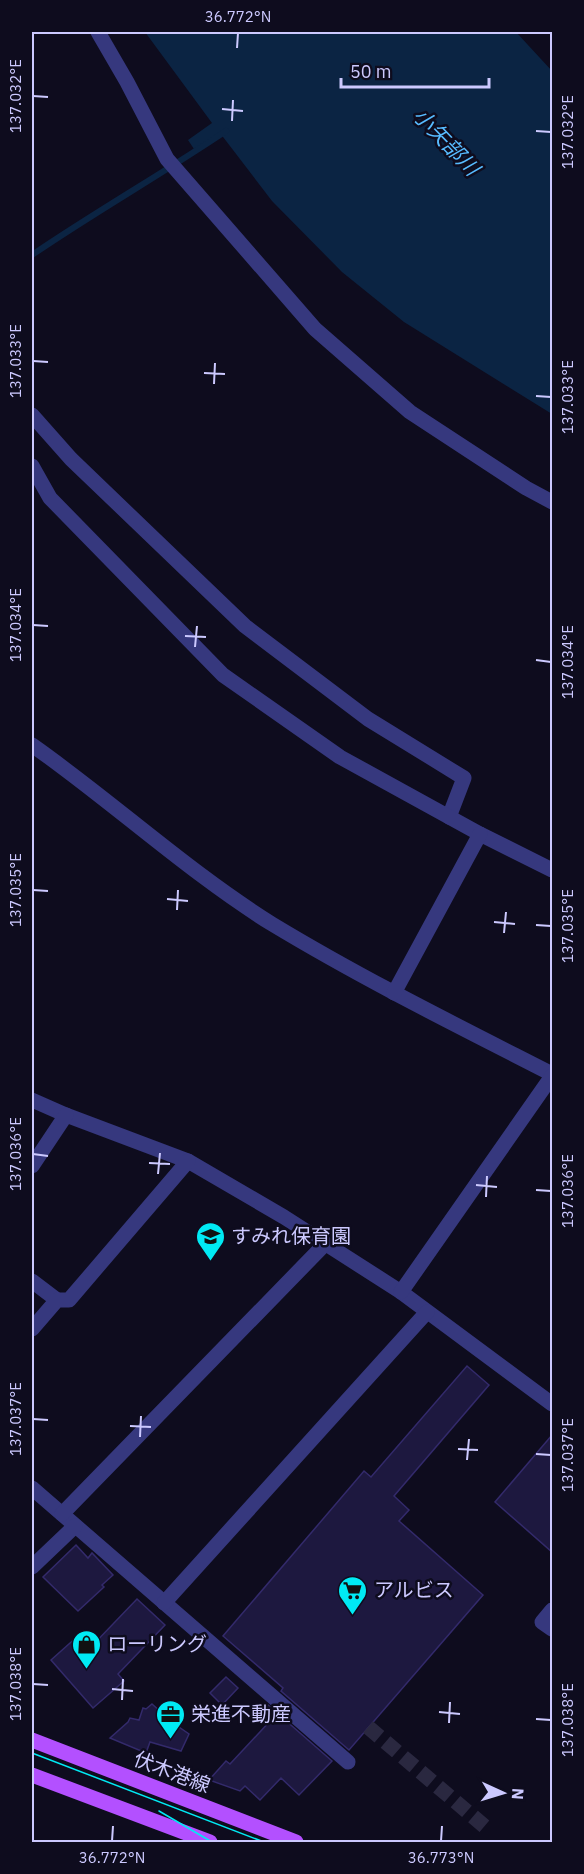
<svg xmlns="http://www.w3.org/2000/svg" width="584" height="1874" viewBox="0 0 584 1874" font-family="'IBM Plex Sans','Noto Sans JP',sans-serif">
  <rect width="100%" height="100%" fill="#0e0c1e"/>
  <polygon fill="#0b2443" points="145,32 516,32 552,71 552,414 404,322 342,272 272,201 220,133 194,149 188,140 212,123"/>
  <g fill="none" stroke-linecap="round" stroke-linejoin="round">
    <path stroke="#0b2443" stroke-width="6" d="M 32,255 C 95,212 162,174 226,131"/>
  </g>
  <g fill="#1d183f" stroke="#332a6b" stroke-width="1.5">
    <polygon points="467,1366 489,1385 394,1496 409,1510 399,1521 483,1595 349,1750 281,1691 283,1688 223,1636 364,1471 371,1477"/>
    <polygon points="552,1435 552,1552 495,1502"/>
    <polygon points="76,1545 88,1558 92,1553 113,1575 102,1585 104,1587 78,1611 43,1577"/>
    <polygon points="137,1599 165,1625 118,1674 124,1681 93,1708 51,1660 79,1635 90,1648"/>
    <polygon points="226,1677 238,1688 222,1705 210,1693"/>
    <polygon points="152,1704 161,1712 160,1714 189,1734 181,1751 150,1742 146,1753 110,1738 128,1722 130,1718 139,1720 143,1708 146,1709"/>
    <polygon points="268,1705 332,1761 299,1795 281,1778 260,1800 245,1786 240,1791 209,1780 226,1761 230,1764 272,1719 263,1710"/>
  </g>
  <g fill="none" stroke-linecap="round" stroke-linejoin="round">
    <polyline stroke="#2a2840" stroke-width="15" stroke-dasharray="15 8" stroke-linecap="butt" points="368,1727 490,1831"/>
    <g stroke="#36387e" stroke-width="15">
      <polyline points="98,32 127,82 167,159 315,329 410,412 526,488 552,502"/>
      <polyline points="32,415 71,459 245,626 368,719 464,778 449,817"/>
      <polyline points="32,466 50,498 223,675 340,757 480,834 552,870"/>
      <path d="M 32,745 C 113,802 187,871 272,924 C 363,979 458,1026 552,1074"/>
      <polyline points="394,993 480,834"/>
      <polyline points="32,1100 66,1115 188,1161 284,1217 401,1292 552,1404"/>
      <polyline points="32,1166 66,1115"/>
      <polyline points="32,1281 57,1300"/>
      <polyline points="401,1292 552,1076"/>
      <polyline points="32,1329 57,1300 69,1300 188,1161"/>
      <polyline points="32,1488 348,1762"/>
      <polyline points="62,1514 325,1244"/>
      <polyline points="32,1567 75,1526"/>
      <polyline points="164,1603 427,1312"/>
      <polyline points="552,1610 542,1622 552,1629"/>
    </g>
    <g stroke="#b350ff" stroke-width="15">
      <polyline points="32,1740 296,1842"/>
      <polyline points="32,1775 210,1842"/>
    </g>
    <g stroke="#00eaf4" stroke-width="1.5">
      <polyline points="32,1753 264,1842"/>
      <polyline points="159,1811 212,1842"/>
    </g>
  </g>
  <path fill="none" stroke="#ccc9ff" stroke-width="2" d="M 237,48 L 238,33M 33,96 L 48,97M 222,109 L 243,111M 232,121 L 233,100M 536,131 L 551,132M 33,361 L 48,362M 204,373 L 225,374M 214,384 L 215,363M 536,396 L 551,397M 33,625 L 48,626M 185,636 L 206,637M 195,647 L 197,626M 536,660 L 551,662M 33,890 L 48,891M 167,899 L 188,901M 177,910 L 178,890M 494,922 L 515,924M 536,925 L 551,926M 504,933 L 506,912M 33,1154 L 48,1156M 149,1163 L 170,1164M 158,1174 L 160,1153M 476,1185 L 497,1187M 536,1190 L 551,1191M 486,1197 L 487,1176M 33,1419 L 48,1420M 130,1426 L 151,1427M 140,1437 L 141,1416M 458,1449 L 478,1450M 536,1454 L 551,1455M 467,1460 L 469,1439M 33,1684 L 48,1685M 112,1689 L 133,1691M 122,1700 L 123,1679M 439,1712 L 460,1714M 536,1719 L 551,1720M 449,1723 L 450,1702M 112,1841 L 113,1826M 441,1841 L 442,1826"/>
  <defs>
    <symbol id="school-pin" viewBox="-11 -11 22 30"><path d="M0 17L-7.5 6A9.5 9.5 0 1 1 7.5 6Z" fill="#00eaf4" stroke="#0e0c1e"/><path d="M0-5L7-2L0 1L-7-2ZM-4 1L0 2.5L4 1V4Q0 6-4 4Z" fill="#111"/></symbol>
    <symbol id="supermarket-pin" viewBox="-11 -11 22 30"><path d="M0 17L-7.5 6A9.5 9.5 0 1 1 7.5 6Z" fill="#00eaf4" stroke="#0e0c1e"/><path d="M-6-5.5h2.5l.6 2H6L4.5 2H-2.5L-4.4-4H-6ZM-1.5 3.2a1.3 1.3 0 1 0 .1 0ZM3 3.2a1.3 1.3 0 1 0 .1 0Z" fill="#111"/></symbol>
    <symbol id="shop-pin" viewBox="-11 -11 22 30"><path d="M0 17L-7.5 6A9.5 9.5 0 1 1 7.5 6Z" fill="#00eaf4" stroke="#0e0c1e"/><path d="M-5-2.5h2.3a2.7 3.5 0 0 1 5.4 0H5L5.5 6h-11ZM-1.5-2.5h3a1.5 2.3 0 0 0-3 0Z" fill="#111"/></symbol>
    <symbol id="office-pin" viewBox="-11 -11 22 30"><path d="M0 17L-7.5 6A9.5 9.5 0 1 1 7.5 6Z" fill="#00eaf4" stroke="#0e0c1e"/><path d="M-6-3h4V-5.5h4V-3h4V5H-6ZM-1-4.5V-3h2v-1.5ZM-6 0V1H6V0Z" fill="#111"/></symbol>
  </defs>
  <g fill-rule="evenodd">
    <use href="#school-pin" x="194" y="1220" width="33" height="45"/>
    <use href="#supermarket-pin" x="336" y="1574" width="33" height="45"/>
    <use href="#shop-pin" x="70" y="1628" width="33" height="45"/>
    <use href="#office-pin" x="154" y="1698" width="33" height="45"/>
  </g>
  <g text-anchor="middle" stroke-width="5" stroke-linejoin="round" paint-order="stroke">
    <g font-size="20" fill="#ccc9ff" stroke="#0e0c1e" text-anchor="start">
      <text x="231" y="1243">すみれ保育園</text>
      <text x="374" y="1597">アルビス</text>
      <text x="107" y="1651">ローリング</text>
      <text x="191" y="1721">栄進不動産</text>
    </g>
    <g font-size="20" fill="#ccc9ff" stroke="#0e0c1e">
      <text transform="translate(172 1772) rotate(21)" y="7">伏木港線</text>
    </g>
    <g font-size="21" font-style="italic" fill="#57bbff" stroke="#0e0c1e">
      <text transform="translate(446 142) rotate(46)" y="7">小矢部川</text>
    </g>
  </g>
  <rect width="584" height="1874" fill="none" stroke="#0e0c1e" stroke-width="66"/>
  <g transform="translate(503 1793) rotate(94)" stroke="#0e0c1e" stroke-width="4.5" paint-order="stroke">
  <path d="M0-4.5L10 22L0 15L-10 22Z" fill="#ccc9ff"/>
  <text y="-9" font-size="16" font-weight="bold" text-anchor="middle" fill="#ccc9ff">N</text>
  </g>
  <path d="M341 78v9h148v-9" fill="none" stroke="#ccc9ff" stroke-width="3"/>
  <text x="350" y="78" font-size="18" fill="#ccc9ff" stroke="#0e0c1e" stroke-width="4.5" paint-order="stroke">50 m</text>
  <rect x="33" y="33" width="518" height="1808" fill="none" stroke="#ccc9ff" stroke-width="2"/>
  <g font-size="15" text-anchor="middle" fill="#ccc9ff">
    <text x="238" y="22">36.772°N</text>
    <text transform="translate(16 96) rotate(-90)" y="5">137.032°E</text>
    <text transform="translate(568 132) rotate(-90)" y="5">137.032°E</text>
    <text transform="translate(16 361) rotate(-90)" y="5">137.033°E</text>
    <text transform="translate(568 397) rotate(-90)" y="5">137.033°E</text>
    <text transform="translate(16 625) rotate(-90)" y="5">137.034°E</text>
    <text transform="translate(568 662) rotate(-90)" y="5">137.034°E</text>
    <text transform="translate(16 890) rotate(-90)" y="5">137.035°E</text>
    <text transform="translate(568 926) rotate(-90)" y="5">137.035°E</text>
    <text transform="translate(16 1154) rotate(-90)" y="5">137.036°E</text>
    <text transform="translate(568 1191) rotate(-90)" y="5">137.036°E</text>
    <text transform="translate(16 1419) rotate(-90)" y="5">137.037°E</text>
    <text transform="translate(568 1455) rotate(-90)" y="5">137.037°E</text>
    <text transform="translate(16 1684) rotate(-90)" y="5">137.038°E</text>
    <text transform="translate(568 1720) rotate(-90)" y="5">137.038°E</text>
    <text x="112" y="1863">36.772°N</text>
    <text x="441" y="1863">36.773°N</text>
  </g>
</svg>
